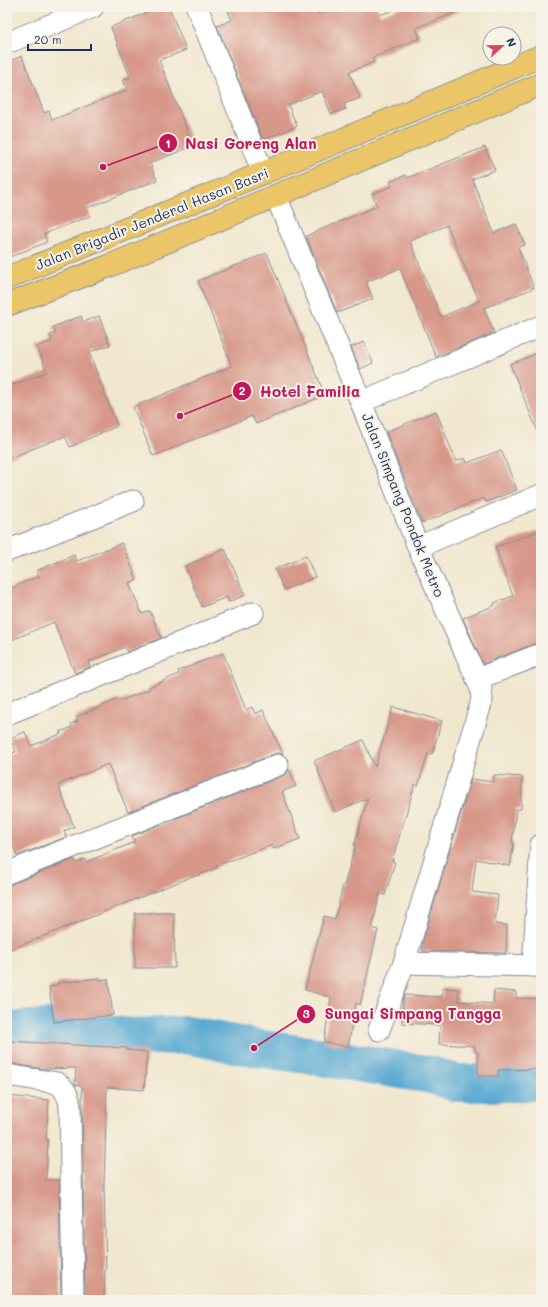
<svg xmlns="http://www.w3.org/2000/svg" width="548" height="1307" viewBox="0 0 548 1307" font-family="Mali,sans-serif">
  <rect width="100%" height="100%" fill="#f7f3e8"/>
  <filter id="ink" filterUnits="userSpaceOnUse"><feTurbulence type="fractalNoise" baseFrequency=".025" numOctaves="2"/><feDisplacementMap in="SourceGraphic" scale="8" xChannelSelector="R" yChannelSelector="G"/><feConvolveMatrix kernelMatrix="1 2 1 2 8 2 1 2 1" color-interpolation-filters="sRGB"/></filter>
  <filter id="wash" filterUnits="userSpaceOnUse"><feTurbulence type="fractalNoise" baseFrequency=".012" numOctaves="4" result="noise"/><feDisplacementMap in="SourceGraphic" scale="16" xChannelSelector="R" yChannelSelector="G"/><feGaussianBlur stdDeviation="0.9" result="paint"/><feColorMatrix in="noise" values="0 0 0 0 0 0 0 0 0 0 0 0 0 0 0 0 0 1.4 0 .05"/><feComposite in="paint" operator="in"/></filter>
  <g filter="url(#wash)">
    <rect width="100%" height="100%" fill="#f1e7ce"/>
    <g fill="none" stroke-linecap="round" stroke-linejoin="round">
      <polyline stroke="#57a8d1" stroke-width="38" points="7,1031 46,1028 131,1037 187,1035 254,1048 309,1055 431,1075 456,1083 512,1083 541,1081"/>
    </g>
    <g id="blocks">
      <g fill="#d79889" fill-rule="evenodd">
        <polygon points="161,7 169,7 186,50 159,60 193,146 150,163 157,180 87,208 90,216 44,234 47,242 7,258 7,62 22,56 44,113 49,111 52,120 127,90 123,79 130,77 111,27"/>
        <polygon points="226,7 316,7 318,14 336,7 376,7 380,15 401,7 467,8 416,28 420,38 372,58 374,62 349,72 360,98 344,104 346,109 331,114 322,91 288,105 297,126 263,140 217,26 232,20"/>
        <path d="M 485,147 L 495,170 L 472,179 L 494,233 L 516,224 L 525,245 L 518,247 L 534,288 L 484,308 L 494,333 L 436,357 L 400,268 L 366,282 L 373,299 L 337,313 L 306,236 L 377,206 L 372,194 L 392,186 L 390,182 L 406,175 L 407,178 ZM 447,225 L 479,301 L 441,317 L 410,241 Z"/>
        <polygon points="267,253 325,395 256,424 252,416 153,456 133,407 232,366 198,281"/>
        <polygon points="81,316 83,322 99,316 110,345 89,352 117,426 70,447 65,436 7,459 7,387 47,372 37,347 52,341 50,335 56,333 53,327"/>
        <polygon points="364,342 373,363 360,369 351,347"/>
        <polygon points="541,352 541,440 510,364"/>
        <polygon points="436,411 456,461 465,458 467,463 501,450 517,490 486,502 484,498 422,523 386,432"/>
        <polygon points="541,530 541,641 483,664 463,618 495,605 494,603 513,596 495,547"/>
        <polygon points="122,543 137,580 129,583 142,614 150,611 161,638 127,652 125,647 88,662 90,667 75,673 54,622 7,642 7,590 39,576 36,571 74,555 77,561"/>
        <polygon points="225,549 245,595 229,602 227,597 202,607 185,566"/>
        <polygon points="306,556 315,577 284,590 275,569"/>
        <polygon points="223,653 246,710 252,707 255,714 263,710 283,754 279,753 274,754 128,812 108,764 58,785 74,827 64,831 66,837 17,856 7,831 7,755 16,752 10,738 25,732 31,746 61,734 60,732 72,727 71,724 78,721 76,717 119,699 120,701 150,689 149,687 179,674 178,671"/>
        <polygon points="393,707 442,721 432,754 428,753 418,786 415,784 392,861 395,862 385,895 380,893 372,928 378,930 360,1005 356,1003 348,1047 324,1042 331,997 305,990 324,916 335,919 343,885 344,886 355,847 354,846 368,798 335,812 314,761 363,740 375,767"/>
        <polygon points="289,769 296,786 282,792 300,839 273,849 272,845 216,866 217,868 193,877 193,876 7,951 7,885 11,884 75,859 76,863 85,859 86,862 135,842 132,836 282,776 287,773"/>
        <polygon points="494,775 522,777 521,809 516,809 512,843 514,843 510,866 476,859 472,892 498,895 495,924 507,925 506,953 422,951 423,941 471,779 494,782"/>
        <polygon points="135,913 174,913 175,968 135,968"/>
        <polygon points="99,978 100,980 108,979 113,1015 54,1022 49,987 58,985 57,983"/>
        <polygon points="442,988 458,989 458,1001 493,1004 494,990 516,992 516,998 541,999 541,1069 498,1070 498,1076 478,1076 478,1052 475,1052 475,1046 439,1044 440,1025 402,1023 403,1001 405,995 442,997"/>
        <polygon points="7,1041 127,1048 127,1050 147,1052 144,1090 107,1087 104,1184 106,1270 105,1270 104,1300 85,1300 82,1086 75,1085 76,1068 43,1069 7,1063"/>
        <polygon points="7,1096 49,1100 46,1139 48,1140 46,1180 59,1180 61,1300 7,1300"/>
      </g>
    </g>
  </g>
  <g filter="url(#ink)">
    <use href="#blocks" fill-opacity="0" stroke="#868b96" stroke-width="1"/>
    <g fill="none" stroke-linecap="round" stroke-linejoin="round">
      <defs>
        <g id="street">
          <polyline points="197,7 263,173"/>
          <polyline points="7,43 93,7"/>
          <polyline points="276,196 361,402 418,547 477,679"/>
          <polyline points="361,402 541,326"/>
          <polyline points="418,547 541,495"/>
          <polyline points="7,551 133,501"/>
          <polyline points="7,714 253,613"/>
          <polyline points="7,873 278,765"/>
          <polyline points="404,963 541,966"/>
          <polyline points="533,966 541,845"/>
          <polyline points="379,1030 404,963 482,700 481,689 477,679 541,654"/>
          <path d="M 7,1075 L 57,1083 C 66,1089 69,1097 70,1107 L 73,1300"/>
        </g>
        <g id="highway">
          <polyline points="7,278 263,173 541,56"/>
          <polyline points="7,305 109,266 541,84"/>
        </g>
      </defs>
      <use href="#street" stroke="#868b96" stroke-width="23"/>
      <use href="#highway" stroke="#868b96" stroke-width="24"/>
      <use href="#street" stroke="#fff" stroke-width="21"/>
      <use href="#highway" stroke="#ebc669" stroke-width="22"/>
    </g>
  </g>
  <g text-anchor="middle" stroke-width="4" stroke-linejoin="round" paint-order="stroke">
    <g font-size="14" fill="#1b2f5e" stroke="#f7f3e8">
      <text transform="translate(152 219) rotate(-22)" y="5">Jalan Brigadir Jenderal Hasan Basri</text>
      <text transform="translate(403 505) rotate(68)" y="5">Jalan Simpang Pondok Metro</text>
    </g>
  </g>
  <path fill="none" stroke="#c2185b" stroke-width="1.5" d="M103 167L168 143M180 416L242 391M254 1048L306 1014"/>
  <g fill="#c2185b" stroke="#f7f3e8" stroke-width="1.5">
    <circle cx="103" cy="167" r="4"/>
    <circle cx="180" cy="416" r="4"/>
    <circle cx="254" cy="1048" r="4"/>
    <circle cx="168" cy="143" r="10"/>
    <circle cx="242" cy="391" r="10"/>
    <circle cx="306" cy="1014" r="10"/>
  </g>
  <g font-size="12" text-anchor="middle" font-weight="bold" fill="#fff">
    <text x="168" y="148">1</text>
    <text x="242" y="395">2</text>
    <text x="306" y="1018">3</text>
  </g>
  <g font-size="15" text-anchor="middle" font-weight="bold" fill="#c2185b" stroke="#f7f3e8" stroke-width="4" stroke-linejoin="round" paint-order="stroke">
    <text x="251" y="149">Nasi Goreng Alan</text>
    <text x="310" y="397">Hotel Familia</text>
    <text x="413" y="1019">Sungai Simpang Tangga</text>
  </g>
  <rect width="548" height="1307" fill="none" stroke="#f7f3e8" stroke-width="24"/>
  <g transform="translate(502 46) rotate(68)"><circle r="19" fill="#f7f3e8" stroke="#9fa5b1"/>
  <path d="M0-3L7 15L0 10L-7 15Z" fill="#d1495b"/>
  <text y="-6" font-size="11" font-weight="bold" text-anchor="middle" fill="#1b2f5e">N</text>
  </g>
  <path d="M28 44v6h63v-6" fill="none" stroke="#1b2f5e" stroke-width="2"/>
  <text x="34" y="44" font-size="12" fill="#1b2f5e" stroke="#f7f3e8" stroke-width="3" paint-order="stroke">20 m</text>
</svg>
